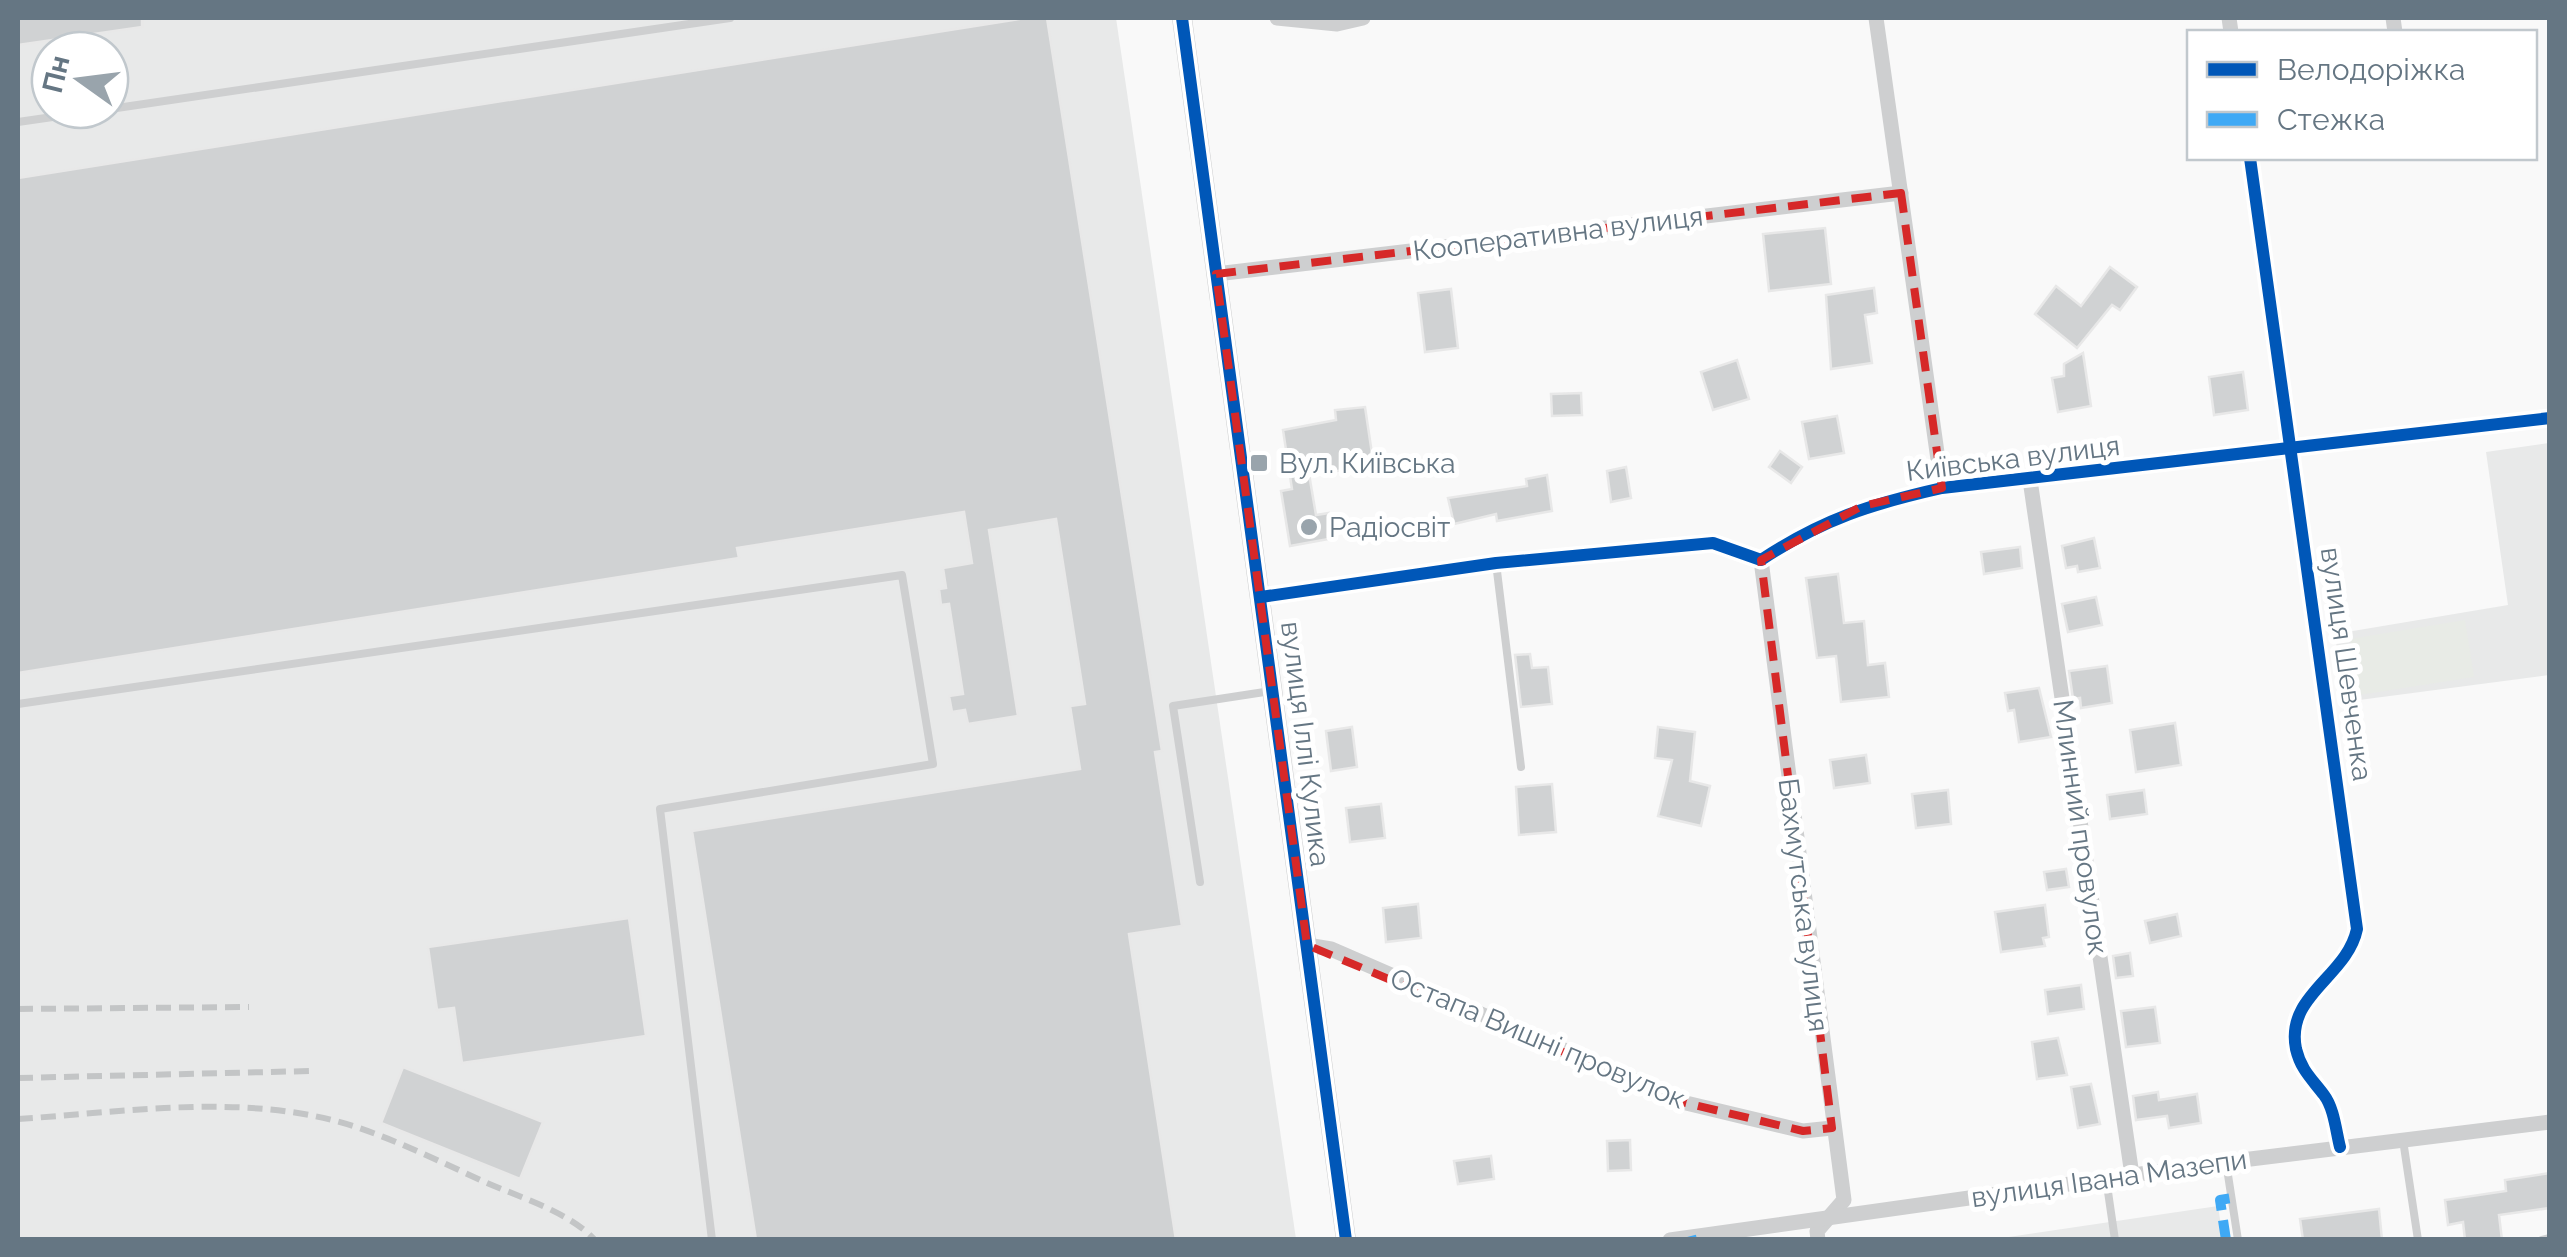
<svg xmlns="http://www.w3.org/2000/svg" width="2567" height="1257" viewBox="0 0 2567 1257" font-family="Raleway,sans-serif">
  <rect width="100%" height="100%" fill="#f9f9f9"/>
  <g fill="#e8e9e9" fill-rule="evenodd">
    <path d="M 18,18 L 1116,18 L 1296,1239 L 18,1239 ZM 50,50 L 110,50 L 110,110 L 50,110 Z"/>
    <polygon points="2549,443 2549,675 2344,702 2335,634 2508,605 2486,452"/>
    <polygon points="2218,1206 2223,1239 1988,1240"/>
  </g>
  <polygon fill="#e8ebe6" points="2465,620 2474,677 2359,695 2350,639"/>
  <g fill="#d0d2d3" stroke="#e8e8e8" stroke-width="2.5">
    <polygon points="18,18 142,18 142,27 18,45"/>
    <polygon points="1025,18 1047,18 1162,751 1155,752 1182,926 1129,934 1176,1240 756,1240 692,831 1080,769 1070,706 1085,704 1056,519 989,530 1018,716 968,724 965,710 952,712 949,696 963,694 949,604 941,605 939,589 946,588 943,568 972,563 964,512 737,548 739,558 18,673 18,178"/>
    <polygon points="1825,228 1831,284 1769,291 1763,234"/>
    <polygon points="2110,267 2137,287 2120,310 2112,305 2077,348 2035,314 2056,286 2081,306"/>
    <polygon points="1874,288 1877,313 1865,315 1872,363 1831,369 1826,295"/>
    <polygon points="1451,289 1458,348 1425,352 1418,293"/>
    <polygon points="2083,353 2091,406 2058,412 2052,378 2064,376 2064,364"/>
    <polygon points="1737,360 1749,399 1713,410 1701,372"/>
    <polygon points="2243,372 2248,410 2214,415 2209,377"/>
    <polygon points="1581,393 1582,415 1552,416 1551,394"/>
    <polygon points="1365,407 1374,467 1309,474 1316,515 1329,513 1334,538 1290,546 1281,491 1292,489 1283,430 1336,420 1335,410"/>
    <polygon points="1837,416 1844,453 1809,459 1802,422"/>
    <polygon points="1780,451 1802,467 1791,483 1769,467"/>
    <polygon points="1626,467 1631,498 1611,502 1607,471"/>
    <polygon points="1547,475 1552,511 1497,521 1496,514 1454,524 1448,498 1527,486 1526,479"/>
    <polygon points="2094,538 2100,568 2078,572 2077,566 2066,568 2062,546"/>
    <polygon points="2020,547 2022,568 1984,574 1981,552"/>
    <polygon points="1838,574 1844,623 1864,621 1868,665 1885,663 1889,697 1841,702 1836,656 1817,658 1806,578"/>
    <polygon points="2096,597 2102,625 2068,632 2062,604"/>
    <polygon points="1530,654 1532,668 1548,667 1552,704 1521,707 1515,655"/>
    <polygon points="2107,666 2112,703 2081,708 2080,698 2073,699 2069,671"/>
    <polygon points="2039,688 2051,737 2019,742 2014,710 2008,711 2005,693"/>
    <polygon points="2175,723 2181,765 2136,772 2130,730"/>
    <polygon points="1352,727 1357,767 1331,771 1326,731"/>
    <polygon points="1658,727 1695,732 1690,781 1710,786 1701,826 1658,816 1672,760 1655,758"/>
    <polygon points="1866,755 1870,783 1834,788 1830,760"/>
    <polygon points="1552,784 1556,832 1519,835 1516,787"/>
    <polygon points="1948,790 1951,824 1916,828 1912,794"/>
    <polygon points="2144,790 2147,814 2110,819 2107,795"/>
    <polygon points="1381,804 1385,838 1350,842 1346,808"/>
    <polygon points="2066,869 2069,887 2047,890 2044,872"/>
    <polygon points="1418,904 1421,938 1386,942 1383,908"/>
    <polygon points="2045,905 2049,937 2043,938 2045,946 2001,952 1995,912"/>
    <polygon points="2177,914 2181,936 2150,943 2145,921"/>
    <polygon points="629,918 646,1036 462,1063 454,1008 437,1010 428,947"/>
    <polygon points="2130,953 2133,976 2116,978 2113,956"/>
    <polygon points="2081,985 2084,1009 2048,1014 2045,990"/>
    <polygon points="2155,1007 2160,1043 2126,1047 2121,1011"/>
    <polygon points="2058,1038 2067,1075 2037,1079 2032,1042"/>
    <polygon points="403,1067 543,1122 520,1179 381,1123"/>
    <polygon points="2091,1084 2100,1124 2078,1128 2071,1087"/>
    <polygon points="2158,1092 2159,1100 2197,1094 2201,1123 2169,1128 2167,1116 2136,1120 2133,1096"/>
    <polygon points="1630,1140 1631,1170 1608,1171 1607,1141"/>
    <polygon points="1491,1156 1494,1179 1458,1184 1454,1161"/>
    <polygon points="2550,1173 2550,1208 2499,1215 2502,1240 2465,1240 2463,1222 2448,1225 2445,1200 2506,1191 2505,1180"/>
    <polygon points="2379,1209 2382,1240 2303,1240 2300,1219"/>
  </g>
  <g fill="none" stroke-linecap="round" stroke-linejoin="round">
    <g stroke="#cecfd0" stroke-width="8">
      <polyline points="110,109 730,18"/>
      <polyline points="18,122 101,110"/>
      <polyline points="1496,563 1521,767"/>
      <polyline points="18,704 902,575 933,764 660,809 712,1240"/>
      <polyline points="1200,882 1173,706 1271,691"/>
      <polyline points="2403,1140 2418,1240"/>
      <polyline points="2226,1162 2238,1240"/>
      <polyline points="2106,1178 2115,1240"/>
      <polyline points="2542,1240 2550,1238"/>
    </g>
    <g stroke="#cecfd0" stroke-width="15">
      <polyline points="1277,18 1337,24 1363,18"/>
      <polyline points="1876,18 1942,488"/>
      <polyline points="2229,18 2231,32"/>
      <polyline points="2393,18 2395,32"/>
      <path d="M 2250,158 L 2357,929 C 2347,977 2285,995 2296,1049 C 2301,1070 2312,1079 2324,1095 C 2334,1108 2336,1131 2340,1147"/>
      <polyline points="1216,274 1901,193"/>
      <polyline points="2030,480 2132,1175"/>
      <polyline points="1761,560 1844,1200 1817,1231 1818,1240"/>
      <path d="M 1261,597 L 1496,563 L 1713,543 L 1761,560 C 1823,519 1871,504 1942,488 L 2550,418"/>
      <polyline points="1307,945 1331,949 1686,1103 1803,1131 1832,1128"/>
      <polyline points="1670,1240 2226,1162 2550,1122"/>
    </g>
    <polyline stroke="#cecfd0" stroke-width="20" points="1182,18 1346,1240"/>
    <g stroke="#c3c5c6" stroke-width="6" stroke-dasharray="15 8" stroke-linecap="butt">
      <polyline points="18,1009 249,1007"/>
      <polyline points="18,1078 311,1071"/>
      <path d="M 18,1119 C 126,1112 247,1092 353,1126 C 399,1141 443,1163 487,1183 C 522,1198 569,1212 595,1240"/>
    </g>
    <g stroke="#3fa9f5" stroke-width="10" stroke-dasharray="20 10" stroke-linecap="butt">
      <polyline points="1691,1236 1692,1240"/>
      <polyline points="2226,1240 2220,1200 2232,1198"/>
    </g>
    <defs>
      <g id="cycleway">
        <polyline points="1182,18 1346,1240"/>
        <path d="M 2250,158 L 2357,929 C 2347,977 2285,995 2296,1049 C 2301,1070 2312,1079 2324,1095 C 2334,1108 2336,1131 2340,1147"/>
        <path d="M 1261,597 L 1496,563 L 1713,543 L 1761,560 C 1823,519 1871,504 1942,488 L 2550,418"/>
      </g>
    </defs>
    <use href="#cycleway" stroke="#fff" stroke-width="19"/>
    <use href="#cycleway" stroke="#0057b8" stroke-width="12"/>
  </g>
  <path fill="none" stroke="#d62828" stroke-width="8" stroke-dasharray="20 12" stroke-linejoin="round" d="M 1901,193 L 1942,488 L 1862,506 L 1761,560 L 1832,1128 L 1803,1131 L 1686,1103 L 1307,945 L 1216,274 Z"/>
  <g fill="#99a4ac" stroke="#fff" stroke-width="4">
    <rect x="1249" y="453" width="20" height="20" rx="5"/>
    <circle cx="1309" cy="527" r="10"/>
  </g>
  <g text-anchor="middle" stroke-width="10" stroke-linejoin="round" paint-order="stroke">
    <g font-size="28" fill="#657683" stroke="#fff">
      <text transform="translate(1558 233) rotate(-7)" y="10">Кооперативна вулиця</text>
      <text transform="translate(2013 458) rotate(-7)" y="10">Київська вулиця</text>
      <text transform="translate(2347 664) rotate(82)" y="10">вулиця Шевченка</text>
      <text transform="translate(1306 744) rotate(83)" y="10">вулиця Іллі Кулика</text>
      <text transform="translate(2081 827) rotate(82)" y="10">Млинний провулок</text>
      <text transform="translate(1804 905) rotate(83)" y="10">Бахмутська вулиця</text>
      <text transform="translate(1538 1038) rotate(23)" y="10">Остапа Вишні провулок</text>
      <text transform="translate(2109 1178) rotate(-8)" y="10">вулиця Івана Мазепи</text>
    </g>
    <g font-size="28" fill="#657683" stroke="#fff" text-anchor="start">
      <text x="1279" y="473">Вул. Київська</text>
      <text x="1329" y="537">Радіосвіт</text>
    </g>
  </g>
  <rect width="2567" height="1257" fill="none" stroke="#657683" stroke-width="40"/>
  <rect x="2187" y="30" width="350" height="130" fill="#ffffff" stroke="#c1c8cd" stroke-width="2.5"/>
  <rect x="2207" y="62" width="50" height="15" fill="#0057b8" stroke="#c1c8cd" stroke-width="2.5"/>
  <text x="2277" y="80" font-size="30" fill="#657683">Велодоріжка</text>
  <rect x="2207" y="112" width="50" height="15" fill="#3fa9f5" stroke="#c1c8cd" stroke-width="2.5"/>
  <text x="2277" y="130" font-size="30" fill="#657683">Стежка</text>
  <g transform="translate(80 80) rotate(284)"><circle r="48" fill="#ffffff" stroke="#c1c8cd" stroke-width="2.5"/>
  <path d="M0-8L18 38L0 25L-18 38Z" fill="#99a4ac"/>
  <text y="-15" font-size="28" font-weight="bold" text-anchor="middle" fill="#657683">Пн</text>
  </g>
</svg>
